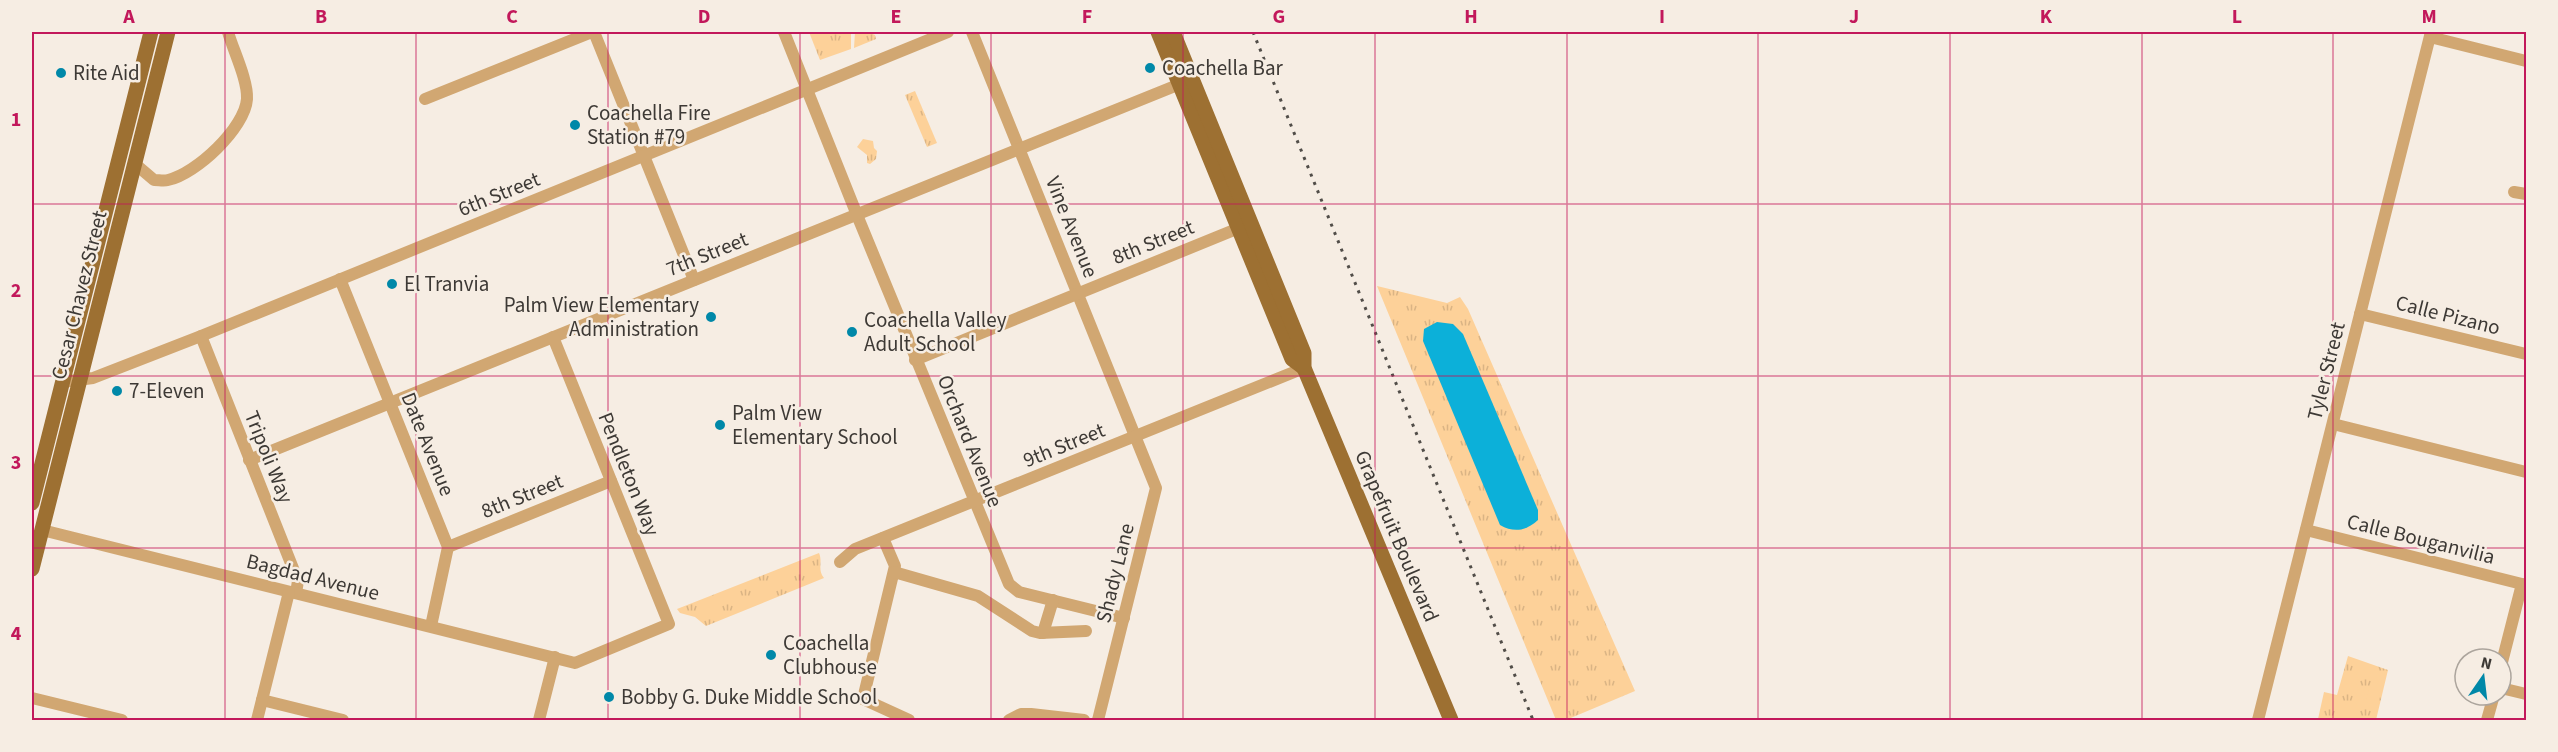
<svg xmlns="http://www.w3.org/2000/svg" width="2558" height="752" viewBox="0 0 2558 752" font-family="'Source Sans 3',sans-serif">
  <defs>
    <pattern id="grass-tufts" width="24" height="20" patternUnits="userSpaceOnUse" patternTransform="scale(1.5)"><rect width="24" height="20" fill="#fdd199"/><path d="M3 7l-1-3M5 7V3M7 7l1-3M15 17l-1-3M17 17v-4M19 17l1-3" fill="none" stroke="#dab484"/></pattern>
  </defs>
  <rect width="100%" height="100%" fill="#f6ede3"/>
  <g fill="url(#grass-tufts)">
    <polygon points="809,32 851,32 851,49 820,60"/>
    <polygon points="855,32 868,32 875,35 876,39 854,48"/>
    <polygon points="915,91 937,143 927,147 905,95"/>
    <polygon points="863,139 873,141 874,148 877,151 876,159 870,164 867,163 867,155 857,147"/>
    <polygon points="1377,286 1447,303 1460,297 1468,309 1635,691 1566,720 1556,720"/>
    <path d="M 819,553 C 823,562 817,569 824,578 L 706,626 L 695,617 L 680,613 L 677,609 Z"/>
    <polygon points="2348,656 2388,670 2376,720 2318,719 2324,692 2337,695"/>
  </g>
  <polygon fill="#fdd199" points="2371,682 2383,685 2378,705 2366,702"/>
  <path fill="#0cb0d9" d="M 1437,322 L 1453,324 L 1463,334 L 1538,510 L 1538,520 C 1526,531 1514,533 1500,525 L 1423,341 L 1424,329 Z"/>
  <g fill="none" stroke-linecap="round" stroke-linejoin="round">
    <g stroke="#d1a772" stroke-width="12">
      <polyline points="594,32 694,280"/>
      <polyline points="784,32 857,215 1009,584 1019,592 1124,618"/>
      <polyline points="972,32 1156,488 1098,720"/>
      <polyline points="2430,37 2526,61"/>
      <polyline points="425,99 592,32"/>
      <path d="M 134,163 L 154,180 C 159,180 164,181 168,180 C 196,174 245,128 247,99 C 248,80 233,50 228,32"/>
      <polyline points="2514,192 2526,194"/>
      <polyline points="340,279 448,547 431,626"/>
      <polyline points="2360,314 2526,354"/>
      <polyline points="201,336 298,581 296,593"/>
      <polyline points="915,360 1239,228"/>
      <polyline points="62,382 93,378 201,336 948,32"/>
      <polyline points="2333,424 2526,472"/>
      <polyline points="249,460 1180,84"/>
      <polyline points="42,530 575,663 669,624 553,337"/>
      <polyline points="2306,530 2526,585"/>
      <polyline points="883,538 895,566 863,699 909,720"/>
      <polyline points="448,547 611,481"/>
      <polyline points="840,562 855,549 1304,368"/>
      <polyline points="894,572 978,596 1032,631 1040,633 1086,631"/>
      <polyline points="1043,633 1053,600"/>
      <polyline points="2501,666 2522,584"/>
      <polyline points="2501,688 2526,694"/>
      <polyline points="32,698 122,720"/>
      <polyline points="262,700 343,720"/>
      <polyline points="257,720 289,592"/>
      <polyline points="539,720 555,657"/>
      <polyline points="1009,720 1021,714 1031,714 1084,720"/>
      <polyline points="2258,720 2431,32"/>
      <polyline points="2487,720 2494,695"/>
    </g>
    <g stroke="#9d7032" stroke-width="15">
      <polyline points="1158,32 1292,359 1304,368"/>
      <polyline points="1173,32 1304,353 1304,368 1451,720"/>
      <polyline points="32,503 151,32"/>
      <polyline points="32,569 168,32"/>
    </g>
    <polyline stroke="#514d48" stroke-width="3" stroke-dasharray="3 6" stroke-linecap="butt" points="1253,32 1533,720"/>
  </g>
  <path fill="none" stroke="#c2185b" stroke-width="1.5" stroke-opacity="0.55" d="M 225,32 L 225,720M 416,32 L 416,720M 608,32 L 608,720M 800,32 L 800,720M 991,32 L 991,720M 1183,32 L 1183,720M 1375,32 L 1375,720M 1567,32 L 1567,720M 1758,32 L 1758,720M 1950,32 L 1950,720M 2142,32 L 2142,720M 2333,32 L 2333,720M 32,204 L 2526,204M 32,376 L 2526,376M 32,548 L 2526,548"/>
  <g fill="#0088a8" stroke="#f6ede3" stroke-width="2">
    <circle cx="1150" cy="68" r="6"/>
    <circle cx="61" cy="73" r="6"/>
    <circle cx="575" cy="125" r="6"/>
    <circle cx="392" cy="284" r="6"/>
    <circle cx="711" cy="317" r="6"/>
    <circle cx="852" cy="332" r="6"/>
    <circle cx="117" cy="391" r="6"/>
    <circle cx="720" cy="425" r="6"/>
    <circle cx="771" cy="655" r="6"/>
    <circle cx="609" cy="697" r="6"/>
  </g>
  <g text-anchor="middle" stroke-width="5" stroke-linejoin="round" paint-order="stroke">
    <g font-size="21" fill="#3d3935" stroke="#f6ede3" text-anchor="start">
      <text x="1162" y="75">Coachella Bar</text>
      <text x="73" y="80">Rite Aid</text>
      <text x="587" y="120">Coachella Fire<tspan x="587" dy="24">Station #79</tspan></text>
      <text x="404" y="291">El Tranvia</text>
      <text x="699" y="312" text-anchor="end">Palm View Elementary<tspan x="699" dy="24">Administration</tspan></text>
      <text x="864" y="327">Coachella Valley<tspan x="864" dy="24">Adult School</tspan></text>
      <text x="129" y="398">7-Eleven</text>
      <text x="732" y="420">Palm View<tspan x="732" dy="24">Elementary School</tspan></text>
      <text x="783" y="650">Coachella<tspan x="783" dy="24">Clubhouse</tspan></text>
      <text x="621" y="704">Bobby G. Duke Middle School</text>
    </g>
    <g font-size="21" fill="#3d3935" stroke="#f6ede3">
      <text transform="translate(499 194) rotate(-22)" y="7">6th Street</text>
      <text transform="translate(1072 227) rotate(68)" y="7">Vine Avenue</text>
      <text transform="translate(1153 242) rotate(-22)" y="7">8th Street</text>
      <text transform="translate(707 254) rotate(-22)" y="7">7th Street</text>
      <text transform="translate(79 295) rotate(-76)" y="7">Cesar Chavez Street</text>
      <text transform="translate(2448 315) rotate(14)" y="7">Calle Pizano</text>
      <text transform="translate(2326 371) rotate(-76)" y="7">Tyler Street</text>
      <text transform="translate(970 441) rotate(68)" y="7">Orchard Avenue</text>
      <text transform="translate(428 444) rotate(68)" y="7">Date Avenue</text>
      <text transform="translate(1064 445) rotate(-22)" y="7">9th Street</text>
      <text transform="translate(269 457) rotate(68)" y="7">Tripoli Way</text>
      <text transform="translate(629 474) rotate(68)" y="7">Pendleton Way</text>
      <text transform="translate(522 496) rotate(-22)" y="7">8th Street</text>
      <text transform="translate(1397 536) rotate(67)" y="7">Grapefruit Boulevard</text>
      <text transform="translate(2421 539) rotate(14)" y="7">Calle Bouganvilia</text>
      <text transform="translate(1115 573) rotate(-76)" y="7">Shady Lane</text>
      <text transform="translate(313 577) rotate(14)" y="7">Bagdad Avenue</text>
    </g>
  </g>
  <rect width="2558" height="752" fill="none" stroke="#f6ede3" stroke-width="66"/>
  <g transform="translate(2483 677) rotate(14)"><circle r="28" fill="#f6ede3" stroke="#aca59d" stroke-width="1.5"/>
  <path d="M0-4.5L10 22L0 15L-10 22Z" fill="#0088a8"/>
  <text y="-9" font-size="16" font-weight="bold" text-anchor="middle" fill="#3d3935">N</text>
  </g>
  <rect x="33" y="33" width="2492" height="686" fill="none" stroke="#c2185b" stroke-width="2"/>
  <g font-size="20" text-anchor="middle" font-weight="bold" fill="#c2185b">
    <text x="129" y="23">A</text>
    <text x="321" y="23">B</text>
    <text x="512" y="23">C</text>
    <text x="704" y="23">D</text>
    <text x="896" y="23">E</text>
    <text x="1087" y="23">F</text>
    <text x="1279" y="23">G</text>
    <text x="1471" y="23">H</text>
    <text x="1662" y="23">I</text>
    <text x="1854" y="23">J</text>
    <text x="2046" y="23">K</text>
    <text x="2237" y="23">L</text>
    <text x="2429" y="23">M</text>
    <text x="16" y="126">1</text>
    <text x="16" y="297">2</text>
    <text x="16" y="469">3</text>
    <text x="16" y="640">4</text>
  </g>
</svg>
